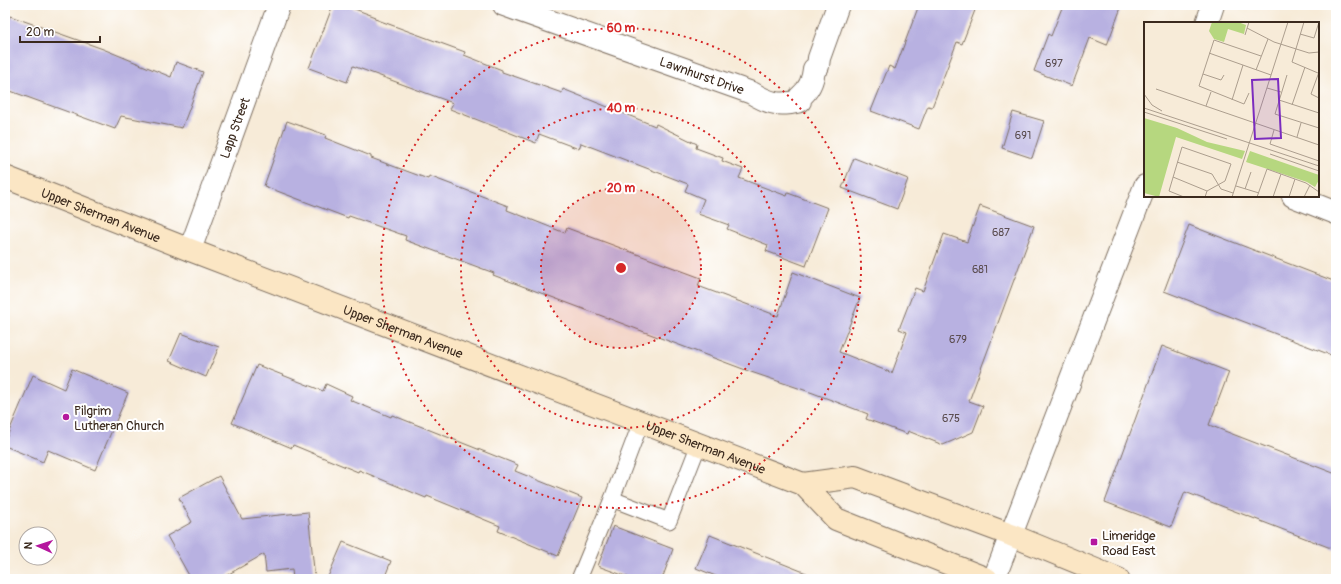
<svg xmlns="http://www.w3.org/2000/svg" width="1341" height="584" viewBox="0 0 1341 584" font-family="Pangolin,sans-serif">
  <rect width="100%" height="100%" fill="#fff"/>
  <filter id="ink" filterUnits="userSpaceOnUse"><feTurbulence type="fractalNoise" baseFrequency=".025" numOctaves="2"/><feDisplacementMap in="SourceGraphic" scale="8" xChannelSelector="R" yChannelSelector="G"/><feConvolveMatrix kernelMatrix="1 2 1 2 8 2 1 2 1" color-interpolation-filters="sRGB"/></filter>
  <filter id="wash" filterUnits="userSpaceOnUse"><feTurbulence type="fractalNoise" baseFrequency=".012" numOctaves="4" result="noise"/><feDisplacementMap in="SourceGraphic" scale="16" xChannelSelector="R" yChannelSelector="G"/><feGaussianBlur stdDeviation="0.9" result="paint"/><feColorMatrix in="noise" values="0 0 0 0 0 0 0 0 0 0 0 0 0 0 0 0 0 1.4 0 .05"/><feComposite in="paint" operator="in"/></filter>
  <g filter="url(#wash)">
    <rect width="100%" height="100%" fill="#f7ebd8"/>
    <g id="blocks">
      <g fill="#b8b1e1">
        <polygon points="333,5 344,5 376,17 375,19 465,52 464,55 502,70 502,72 562,93 563,89 655,126 656,124 697,144 696,148 723,158 722,161 743,169 739,178 787,196 788,193 828,208 806,266 766,251 768,245 727,229 729,225 698,214 704,199 685,191 688,184 581,143 579,149 539,134 536,143 450,109 453,103 353,66 347,82 309,68"/>
        <polygon points="919,5 977,5 962,44 957,42 932,107 928,106 919,129 871,111 889,66 895,69"/>
        <polygon points="1063,5 1122,5 1107,45 1090,38 1072,86 1034,71 1048,34 1051,36"/>
        <polygon points="10,16 103,49 171,77 176,62 203,72 182,128 121,116 115,129 5,89 5,28"/>
        <polygon points="1013,112 1044,121 1032,158 1002,148"/>
        <polygon points="287,121 326,135 325,138 371,156 371,158 428,179 429,176 508,206 507,210 565,233 567,228 701,278 698,286 778,316 793,272 860,298 839,352 892,373 907,332 899,329 915,288 923,291 944,234 967,242 980,206 1034,226 969,401 983,406 973,432 943,445 908,431 907,434 866,419 868,414 813,393 751,372 493,275 494,273 405,240 406,236 349,216 348,218 264,186"/>
        <polygon points="854,158 908,179 897,209 842,188"/>
        <polygon points="1189,225 1336,282 1336,357 1164,291"/>
        <polygon points="181,333 219,347 206,377 169,361"/>
        <polygon points="1162,346 1229,372 1209,425 1336,474 1336,550 1185,492 1171,527 1105,502"/>
        <polygon points="257,365 323,391 326,384 352,396 350,400 391,417 392,415 518,465 515,471 582,498 558,556 498,531 500,526 427,496 426,498 359,470 358,472 293,445 292,448 232,423"/>
        <polygon points="72,369 128,393 95,470 48,450 43,462 5,446 5,441 33,375 64,389"/>
        <polygon points="219,476 242,519 308,512 315,579 293,579 292,569 266,572 264,554 220,579 191,579 167,536 192,522 179,498"/>
        <polygon points="613,526 673,549 662,579 633,579 598,566"/>
        <polygon points="710,535 819,578 819,579 723,579 696,568"/>
        <polygon points="343,542 391,561 384,579 327,579"/>
      </g>
    </g>
  </g>
  <g filter="url(#ink)">
    <use href="#blocks" fill-opacity="0" stroke="#7d6e5f" stroke-width="1"/>
    <g fill="none" stroke-linecap="round" stroke-linejoin="round">
      <defs>
        <g id="service">
          <polyline points="641,422 612,499 669,521 699,444"/>
          <polyline points="579,579 612,499"/>
        </g>
        <g id="minor">
          <path id="s1" d="M 504,5 L 752,93 C 770,104 780,106 800,101 L 800,97 C 809,90 813,81 814,69 L 818,66 L 819,58 L 838,5"/>
          <polyline points="1207,23 1213,5"/>
          <polyline points="1293,196 1336,213"/>
          <path id="s2" d="M 190,250 L 279,5"/>
          <polyline points="994,579 1145,186"/>
        </g>
        <g id="secondary">
          <path id="s3" d="M 5,177 L 190,250 L 803,484 L 836,519 L 987,579"/>
          <polyline points="803,484 855,477 1011,535 1118,579"/>
        </g>
      </defs>
      <use href="#service" stroke="#7d6e5f" stroke-width="17"/>
      <use href="#minor" stroke="#7d6e5f" stroke-width="24"/>
      <use href="#secondary" stroke="#7d6e5f" stroke-width="24"/>
      <use href="#service" stroke="#fff" stroke-width="15"/>
      <use href="#minor" stroke="#fff" stroke-width="22"/>
      <use href="#secondary" stroke="#fbe6c4" stroke-width="22"/>
    </g>
  </g>
  <circle cx="621" cy="268" r="80" fill="#d62828" fill-opacity=".12"/>
  <g fill="none" stroke="#d62828" stroke-width="2" stroke-dasharray="2 4">
    <circle cx="621" cy="268" r="80"/>
    <circle cx="621" cy="268" r="160"/>
    <circle cx="621" cy="268" r="240"/>
  </g>
  <g fill="#b5179e" stroke="#fff" stroke-width="1.5">
    <circle cx="66" cy="417" r="4"/>
    <rect x="1090" y="538" width="8" height="8" rx="2"/>
  </g>
  <g text-anchor="middle" stroke-width="4" stroke-linejoin="round" paint-order="stroke">
    <g font-size="11" fill="#5a4c4f">
      <text x="1054" y="67">697</text>
      <text x="1023" y="139">691</text>
      <text x="1001" y="236">687</text>
      <text x="980" y="273">681</text>
      <text x="958" y="343">679</text>
      <text x="951" y="422">675</text>
    </g>
    <g font-size="13" fill="#3b2a1e" stroke="#fff">
      <text dy="5" stroke="none"><textPath href="#s1" startOffset="210">Lawnhurst Drive</textPath></text>
      <text dy="5" stroke="none"><textPath href="#s2" startOffset="130">Lapp Street</textPath></text>
      <text dy="5" stroke="none"><textPath href="#s3" startOffset="103">Upper Sherman Avenue</textPath></text>
      <text dy="5" stroke="none"><textPath href="#s3" startOffset="427">Upper Sherman Avenue</textPath></text>
      <text dy="5" stroke="none"><textPath href="#s3" startOffset="751">Upper Sherman Avenue</textPath></text>
    </g>
    <g font-size="13" fill="#3b2a1e" stroke="#fff" text-anchor="start">
      <text x="74" y="415">Pilgrim<tspan x="74" dy="15">Lutheran Church</tspan></text>
      <text x="1102" y="540">Limeridge<tspan x="1102" dy="15">Road East</tspan></text>
    </g>
  </g>
  <g transform="translate(1144 22)">
    <rect width="175" height="175" fill="#f7ebd8"/>
    <path d="M 68,0 L 94,0 L 102,3 L 100,12 L 84,7 L 80,20 L 70,17 L 65,9 ZM 0,96 L 33,106 L 63,120 L 101,129 L 98,137 L 32,115 L 15,175 L 0,171 ZM 106,129 L 175,153 L 175,158 L 171,165 L 163,160 L 102,140 Z" fill="#b6d77f"/>
    <path fill="none" stroke="#ac9e8e" stroke-width="1" d="M 160,0 L 148,40 L 174,51M 103,6 L 130,20 L 165,31 L 175,30M 156,12 L 170,16 L 175,0M 101,13 L 105,0M 65,31 L 127,53M 112,48 L 124,17M 175,50 L 167,72 L 175,76M 59,52 L 77,58 L 80,53M 143,53 L 131,92 L 175,106M 123,66 L 137,70M 12,67 L 175,123M 105,71 L 100,82 L 55,64 L 70,18 L 117,34M 0,72 L 8,83 L 18,89M 88,78 L 99,43M 135,78 L 175,91M 148,83 L 161,45M 62,84 L 67,70M 0,86 L 175,144M 0,90 L 83,117M 130,108 L 126,122 L 175,139M 153,115 L 157,101M 126,132 L 175,149M 33,140 L 68,152 L 77,167 L 89,171M 29,155 L 63,169M 92,164 L 115,171M 101,167 L 107,150M 40,175 L 25,169 L 38,125 L 87,142 L 81,159 L 63,169 L 61,175M 88,175 L 144,0M 113,175 L 123,147 L 162,161 L 175,170M 129,175 L 137,152M 145,175 L 151,157M 160,175 L 166,163"/>
    <path fill="#7b2cbf" fill-opacity="0.15" stroke="#7b2cbf" stroke-width="2" d="M 134,57 L 137,116 L 111,117 L 108,58 Z"/>
    <rect width="175" height="175" fill="none" stroke="#3b2a1e" stroke-width="2"/>
  </g>
  <circle cx="621" cy="268" r="6" fill="#d62828" stroke="#fff" stroke-width="2"/>
  <g font-size="12" text-anchor="middle" font-weight="bold" fill="#d62828" stroke="#fff" stroke-width="4" stroke-linejoin="round" paint-order="stroke">
    <text x="621" y="32">60 m</text>
    <text x="621" y="112">40 m</text>
    <text x="621" y="192">20 m</text>
  </g>
  <rect width="1341" height="584" fill="none" stroke="#fff" stroke-width="20"/>
  <g transform="translate(38 546) rotate(273)"><circle r="19" fill="#ffffff" stroke="#b1aaa5"/>
  <path d="M0-3L7 15L0 10L-7 15Z" fill="#b5179e"/>
  <text y="-6" font-size="11" font-weight="bold" text-anchor="middle" fill="#3b2a1e">N</text>
  </g>
  <path d="M20 36v6h80v-6" fill="none" stroke="#3b2a1e" stroke-width="2"/>
  <text x="26" y="36" font-size="12" fill="#3b2a1e" stroke="#ffffff" stroke-width="3" paint-order="stroke">20 m</text>
</svg>
